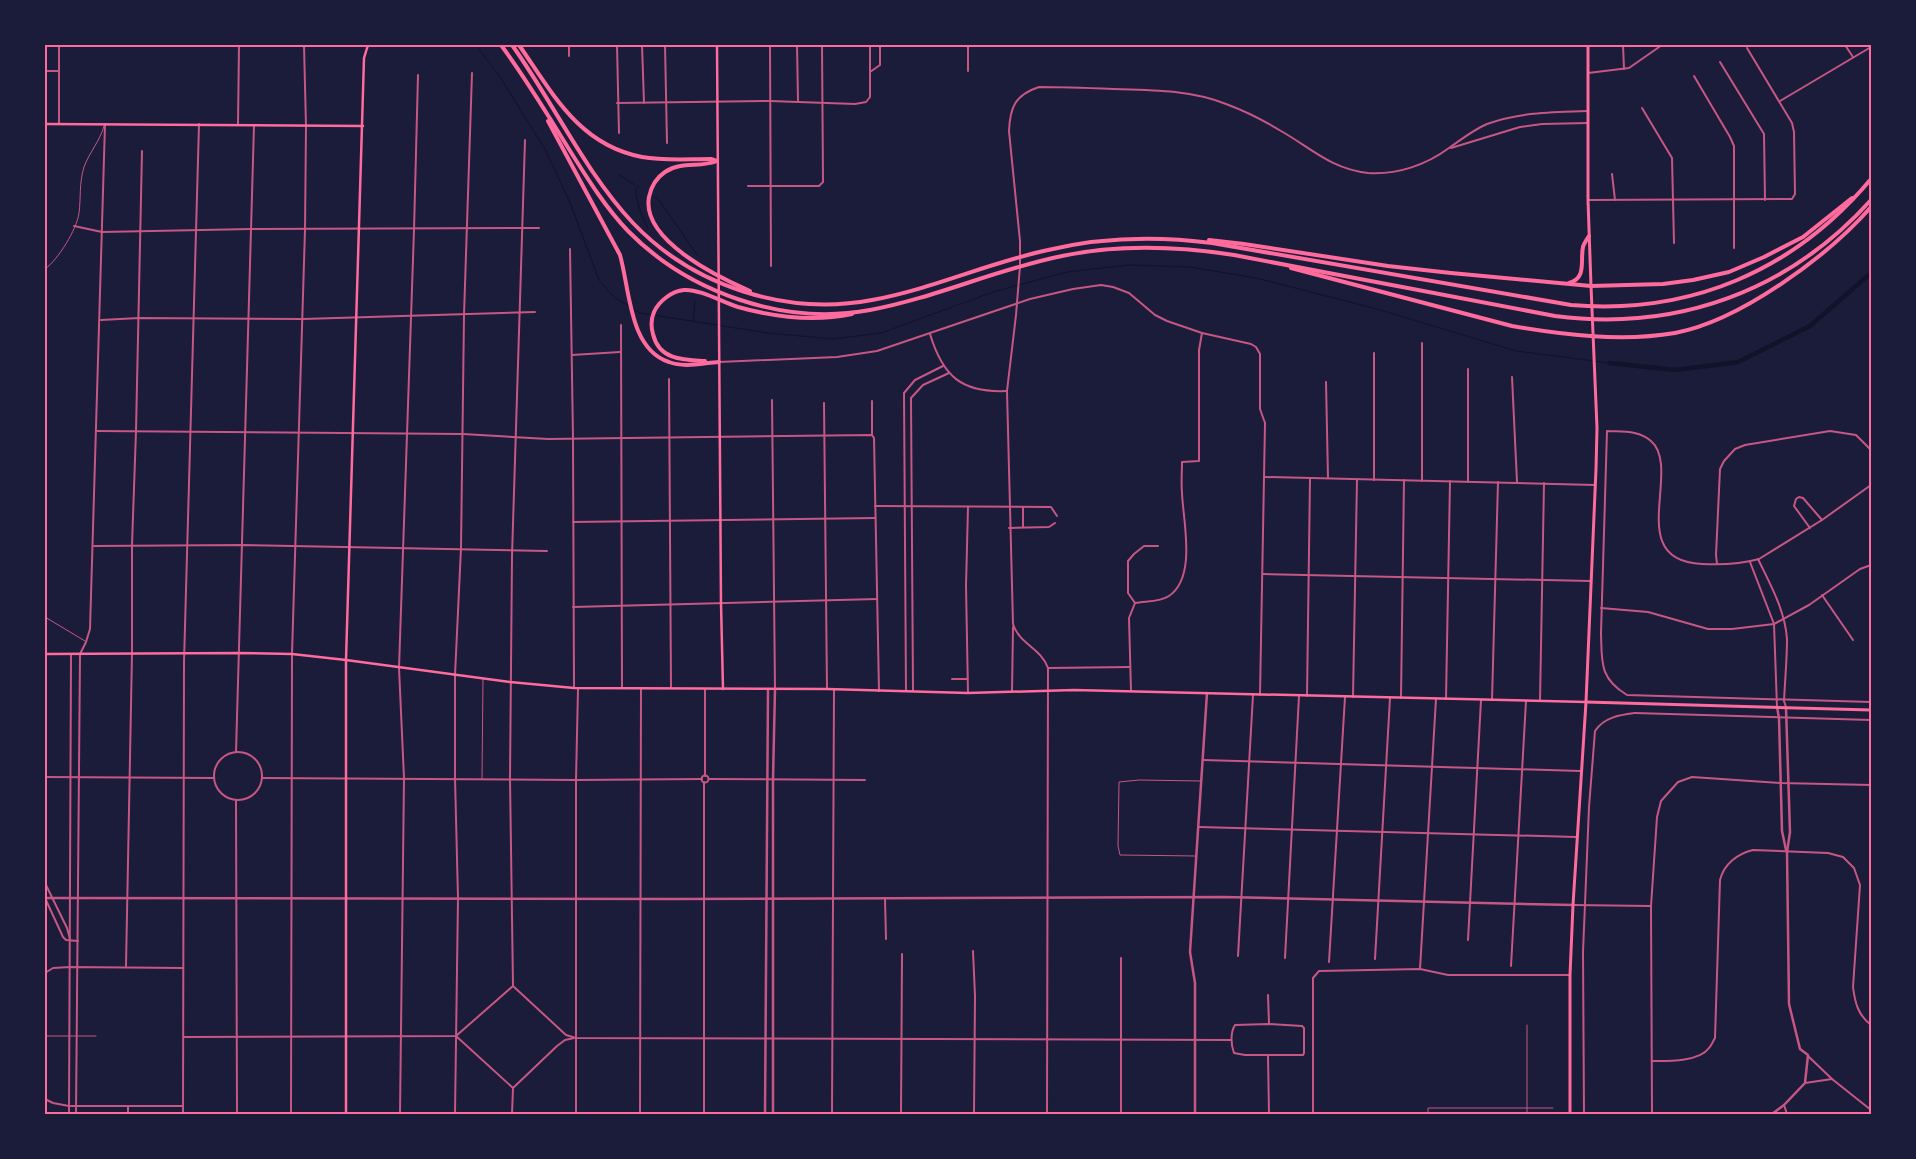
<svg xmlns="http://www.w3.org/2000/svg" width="1916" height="1159" viewBox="0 0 1916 1159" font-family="'DejaVu Sans',sans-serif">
  <rect width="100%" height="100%" fill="#1b1b3a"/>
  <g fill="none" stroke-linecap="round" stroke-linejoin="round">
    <g stroke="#12122b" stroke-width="1">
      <polyline points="476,45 500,77 546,151 571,205 599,280 615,298 629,306"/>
      <polyline points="619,175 635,185"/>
      <path d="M 640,188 L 637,186 C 633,195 643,219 648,228"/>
      <polyline points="655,197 659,200 698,256"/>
      <polyline points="632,308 640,313 768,333 833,339 881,333 993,292 1067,272 1129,265 1190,267 1256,278 1377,309 1516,351 1610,363"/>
      <polyline points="693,322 695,301"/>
    </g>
    <polyline stroke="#12122b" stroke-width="4.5" points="1610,363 1675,370 1738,362 1810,326 1871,273"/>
    <g stroke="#c65784" stroke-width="1">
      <path d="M 45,269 C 58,260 77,229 79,213 C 81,198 79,183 84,167 C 89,153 100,141 104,126"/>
      <polyline points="45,617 85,641"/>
      <polyline points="482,779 483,679"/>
      <polyline points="1196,856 1120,855 1118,846 1119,782 1139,780 1200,781"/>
      <polyline points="1527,1025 1527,1114"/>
      <polyline points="1428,1114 1428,1108 1553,1108"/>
    </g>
    <polyline stroke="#c65784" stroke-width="1" points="45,1036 96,1036"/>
    <g stroke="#c65784" stroke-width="2">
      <polyline points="617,45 619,133"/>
      <polyline points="642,45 644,103"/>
      <polyline points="665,45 667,143"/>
      <polyline points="770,45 771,266"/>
      <polyline points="797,45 798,101"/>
      <polyline points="870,45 870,72"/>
      <polyline points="968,45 968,71"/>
      <polyline points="1623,45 1624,69"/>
      <polyline points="1845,45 1853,57"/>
      <polyline points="569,56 569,45"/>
      <polyline points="1720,62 1764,134 1765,200"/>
      <polyline points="45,71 58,71"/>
      <polyline points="1588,73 1629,68 1662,45"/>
      <polyline points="1694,76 1730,137 1734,146 1734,248"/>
      <polyline points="1780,101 1871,47"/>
      <polyline points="617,103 770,101 855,104 866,102 870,97 870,72 880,65 880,45"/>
      <polyline points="1642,108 1672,158 1674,243"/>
      <polyline points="59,123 59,45"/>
      <polyline points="238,124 239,45"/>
      <polyline points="1451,148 1520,127 1542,124 1588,123"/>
      <polyline points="1612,174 1615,200"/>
      <polyline points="748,186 819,186 823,182 822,45"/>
      <polyline points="1589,200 1792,199 1795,194 1794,132 1792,123 1747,48"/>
      <polyline points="74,226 102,232 251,229 539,228"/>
      <polyline points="570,249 573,438 574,688"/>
      <polyline points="101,320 139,318 303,319 535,312"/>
      <polyline points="621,325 622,688"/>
      <path d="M 930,334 C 943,377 962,393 1007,391"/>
      <polyline points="1422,343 1422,481"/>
      <polyline points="1374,353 1374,480"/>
      <polyline points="572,355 620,352"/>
      <polyline points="719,362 837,357 877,351 1030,299 1073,289 1101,285 1113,287 1129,293 1155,315 1167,321 1202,333 1251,344 1256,347 1260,354 1260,409 1265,423 1260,695"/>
      <polyline points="1512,377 1517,482"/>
      <polyline points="669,379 671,688"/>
      <polyline points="1326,382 1328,478"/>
      <polyline points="772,400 775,689"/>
      <polyline points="824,403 827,689"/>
      <polyline points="97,431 463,434 548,439 872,435 874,438 879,691"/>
      <polyline points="872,435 872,401"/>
      <polyline points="1265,477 1595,485"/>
      <polyline points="1468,482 1468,369"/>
      <path d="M 1871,485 L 1822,520 L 1759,559 C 1741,564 1721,565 1702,564 C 1623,561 1683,469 1651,441 C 1639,430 1622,432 1607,431 L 1601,633 C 1602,662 1599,678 1627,695 L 1871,702"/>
      <polyline points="875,506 1051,507 1057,516"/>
      <polyline points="968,507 966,586 968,693"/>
      <polyline points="1023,507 1023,527"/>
      <polyline points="573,522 875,518"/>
      <polyline points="1009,528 1049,527 1055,523"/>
      <polyline points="1810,528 1794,506 1796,499 1799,497 1803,498 1822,520"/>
      <polyline points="94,546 242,545 547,551"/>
      <path d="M 1758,559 C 1770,584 1785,610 1787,639 C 1787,659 1785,680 1784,701 L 1786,707"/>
      <polyline points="1750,562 1774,624 1777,707"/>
      <polyline points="1717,564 1716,555 1720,469 1724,461 1735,449 1745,445 1830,431 1856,435 1871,450"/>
      <polyline points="1263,574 1590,581"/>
      <polyline points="1822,595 1853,640"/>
      <path d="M 1135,603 C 1146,601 1160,602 1169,596 C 1197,577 1183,521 1182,493 C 1181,482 1182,472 1182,462 L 1199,461 L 1199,350 L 1202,333"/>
      <polyline points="573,607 877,599"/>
      <polyline points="1601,608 1648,612 1708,629 1732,629 1774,624 1809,605 1860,569 1871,565"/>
      <polyline points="1048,668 1130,667"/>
      <polyline points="952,679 967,679"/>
      <polyline points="906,691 904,393 915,380 943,366"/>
      <polyline points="913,691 911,398 923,385 949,373"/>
      <polyline points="1131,691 1129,618 1135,603 1128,593 1128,561 1134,554 1144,546 1158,546"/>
      <polyline points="1012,692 1013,627"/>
      <polyline points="1307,696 1310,478"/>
      <polyline points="1353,697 1357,479"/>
      <polyline points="1401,698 1404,480"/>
      <polyline points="1446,699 1450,481"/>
      <polyline points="1492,700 1498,482"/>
      <polyline points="1540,701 1544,483"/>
      <circle cx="238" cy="776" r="24"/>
      <polyline points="236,752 254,125"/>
      <polyline points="1203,760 1580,771"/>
      <circle cx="705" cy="779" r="3.5"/>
      <polyline points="705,776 705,689"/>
      <polyline points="45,777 214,778"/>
      <polyline points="262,778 576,780 702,779"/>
      <polyline points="709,779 865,780"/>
      <polyline points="236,801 237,1114"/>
      <polyline points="1199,827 1576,837"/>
      <polyline points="45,883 67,928 70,939"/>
      <polyline points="45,898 63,937 66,940 78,941"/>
      <polyline points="885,899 886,939"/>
      <polyline points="1573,905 1650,906"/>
      <polyline points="1468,940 1481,700"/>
      <polyline points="973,951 975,996 974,1114"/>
      <polyline points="1238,956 1253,695"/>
      <polyline points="1285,958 1299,696"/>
      <polyline points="1375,959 1390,698"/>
      <polyline points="1329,962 1345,697"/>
      <polyline points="126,966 132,653 132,545 136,431 142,151"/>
      <polyline points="1511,966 1526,701"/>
      <polyline points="1420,969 1436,699"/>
      <polyline points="45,973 53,968 70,967 183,968"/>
      <polyline points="513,986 510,779 512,556 525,140"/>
      <polyline points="513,986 566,1035 576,1038 1231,1040"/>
      <polyline points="1268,995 1269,1024"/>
      <path d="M 1269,1024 L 1302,1026 L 1304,1028 L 1304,1053 L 1303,1055 L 1245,1055 L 1234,1053 C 1231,1045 1230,1033 1235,1025 Z"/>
      <polyline points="456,1036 513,1088"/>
      <polyline points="184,1037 456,1036 513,986"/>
      <polyline points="1268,1056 1269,1114"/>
      <polyline points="1808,1056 1832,1079 1871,1110"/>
      <path d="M 1652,1061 C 1667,1061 1699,1062 1709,1048 C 1712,1045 1713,1041 1715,1038 L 1720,880 C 1724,864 1737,854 1753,850 L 1828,853 L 1843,857 L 1854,868 L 1860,885 L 1853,987 C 1855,1003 1858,1015 1871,1025"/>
      <polyline points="1805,1083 1832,1079"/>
      <polyline points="513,1088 557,1046 565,1040 574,1038"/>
      <polyline points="45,1099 53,1103 69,1106 183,1106"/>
      <polyline points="1784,1105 1787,1114"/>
      <polyline points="69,1114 71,654"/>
      <polyline points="76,1114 80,654 86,642 90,629 105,124"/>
      <polyline points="128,1114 128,1106"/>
      <polyline points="183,1114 184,662 199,124"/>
      <polyline points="291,1114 292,654 305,230 306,126 304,45"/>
      <polyline points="400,1114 404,778 399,668 414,230 418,75"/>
      <polyline points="455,1114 458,898 455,778 455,675 461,548 464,315 472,73"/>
      <polyline points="512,1114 513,1088"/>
      <polyline points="576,1114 576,780 578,689"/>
      <polyline points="640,1114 641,688"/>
      <polyline points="704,1114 704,782"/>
      <polyline points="832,1114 834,689"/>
      <polyline points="901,1114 902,954"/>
      <path d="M 1047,1114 L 1048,668 C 1041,648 1019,644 1013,624 L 1007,391 L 1016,315 L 1020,266 L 1020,241 L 1009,131 C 1010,107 1015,95 1039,87 C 1064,87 1089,88 1114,89 C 1152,90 1191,90 1226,104 C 1245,111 1263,120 1281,131 C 1311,148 1331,169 1368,173 C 1397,175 1426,165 1449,148 C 1462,139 1473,130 1487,124 C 1520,112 1554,112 1588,111"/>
      <polyline points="1121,1114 1121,958"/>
      <polyline points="1313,1114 1313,978 1319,971 1420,969 1448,975 1570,975"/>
      <path d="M 1584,1114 L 1583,952 L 1589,807 L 1595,731 C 1604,717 1620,715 1635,713 L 1871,720"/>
      <polyline points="1652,1114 1651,906 1657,817 1661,801 1678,782 1692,777 1781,783 1871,785"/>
    </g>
    <g stroke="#c65784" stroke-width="2.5">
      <polyline points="1777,707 1779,718 1782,831 1786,850"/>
      <polyline points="45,898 673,899 1223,897 1573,905"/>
      <polyline points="765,1114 768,689"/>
      <polyline points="773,1114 773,780 775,689"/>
      <polyline points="1195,1114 1195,983 1190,952 1207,693"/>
      <polyline points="1772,1114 1784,1105 1805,1083 1808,1055 1800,1049 1789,1004 1787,852 1790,832 1786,708"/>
    </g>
    <g stroke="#ff6b9d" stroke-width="2.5">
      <polyline points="717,45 721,603 723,689"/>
      <polyline points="45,124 363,126"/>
      <polyline points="45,654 239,653 292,654 346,660 510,682 574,688 827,689 968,693 1074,690 1586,702"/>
      <polyline points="346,1114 346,660 364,58 368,45"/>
    </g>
    <g stroke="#ff6b9d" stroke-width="3">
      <polyline points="1588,45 1588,200 1591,286"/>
      <polyline points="1586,702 1871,710"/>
    </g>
    <polyline stroke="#ff6b9d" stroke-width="3" points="1570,1114 1570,975 1573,905 1586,702 1596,469 1597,428 1591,286"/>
    <g stroke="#ff6b9d" stroke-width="4">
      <path d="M 501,45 C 527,80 549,117 572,154 C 589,181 606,208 628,231 C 689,293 784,326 870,310 C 935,298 997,269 1062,256 C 1119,244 1176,246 1234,255 L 1555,316 C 1677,332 1789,291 1871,200"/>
      <path d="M 512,45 C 553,102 585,172 633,223 C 694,287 787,316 872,300 C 932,289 988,263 1048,250 C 1102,237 1157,236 1212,243 L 1571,305 C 1690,315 1794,271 1871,179"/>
      <path d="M 519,45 C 553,94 579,145 642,157 C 664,161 688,159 711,159 L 717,161"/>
      <path d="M 548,121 L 620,255 C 630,290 629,349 669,362 C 684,368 703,363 719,362"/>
      <path d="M 717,161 C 700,168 681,161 665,172 C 656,178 651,187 649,197 C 641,240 718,277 750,291"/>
      <polyline points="1209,240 1244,244 1388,266 1451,273 1591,286 1663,284 1693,280 1729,272 1764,257 1803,237 1852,198"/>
      <path d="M 1291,268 L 1512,326 C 1565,335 1622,342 1675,333 C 1740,321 1828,256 1871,207"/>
      <path d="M 1569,283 C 1587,278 1580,261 1583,247 C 1584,243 1587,239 1589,236"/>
      <path d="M 705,361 C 683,360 659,360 653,334 C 651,327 651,319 654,312 C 659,301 672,291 684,290 C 700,289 722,302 738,307 C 774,317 815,322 852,314"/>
    </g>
  </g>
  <rect width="1916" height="1159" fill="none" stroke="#1b1b3a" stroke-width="92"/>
  <rect x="46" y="46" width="1824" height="1067" fill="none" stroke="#ff6b9d" stroke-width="2"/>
</svg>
